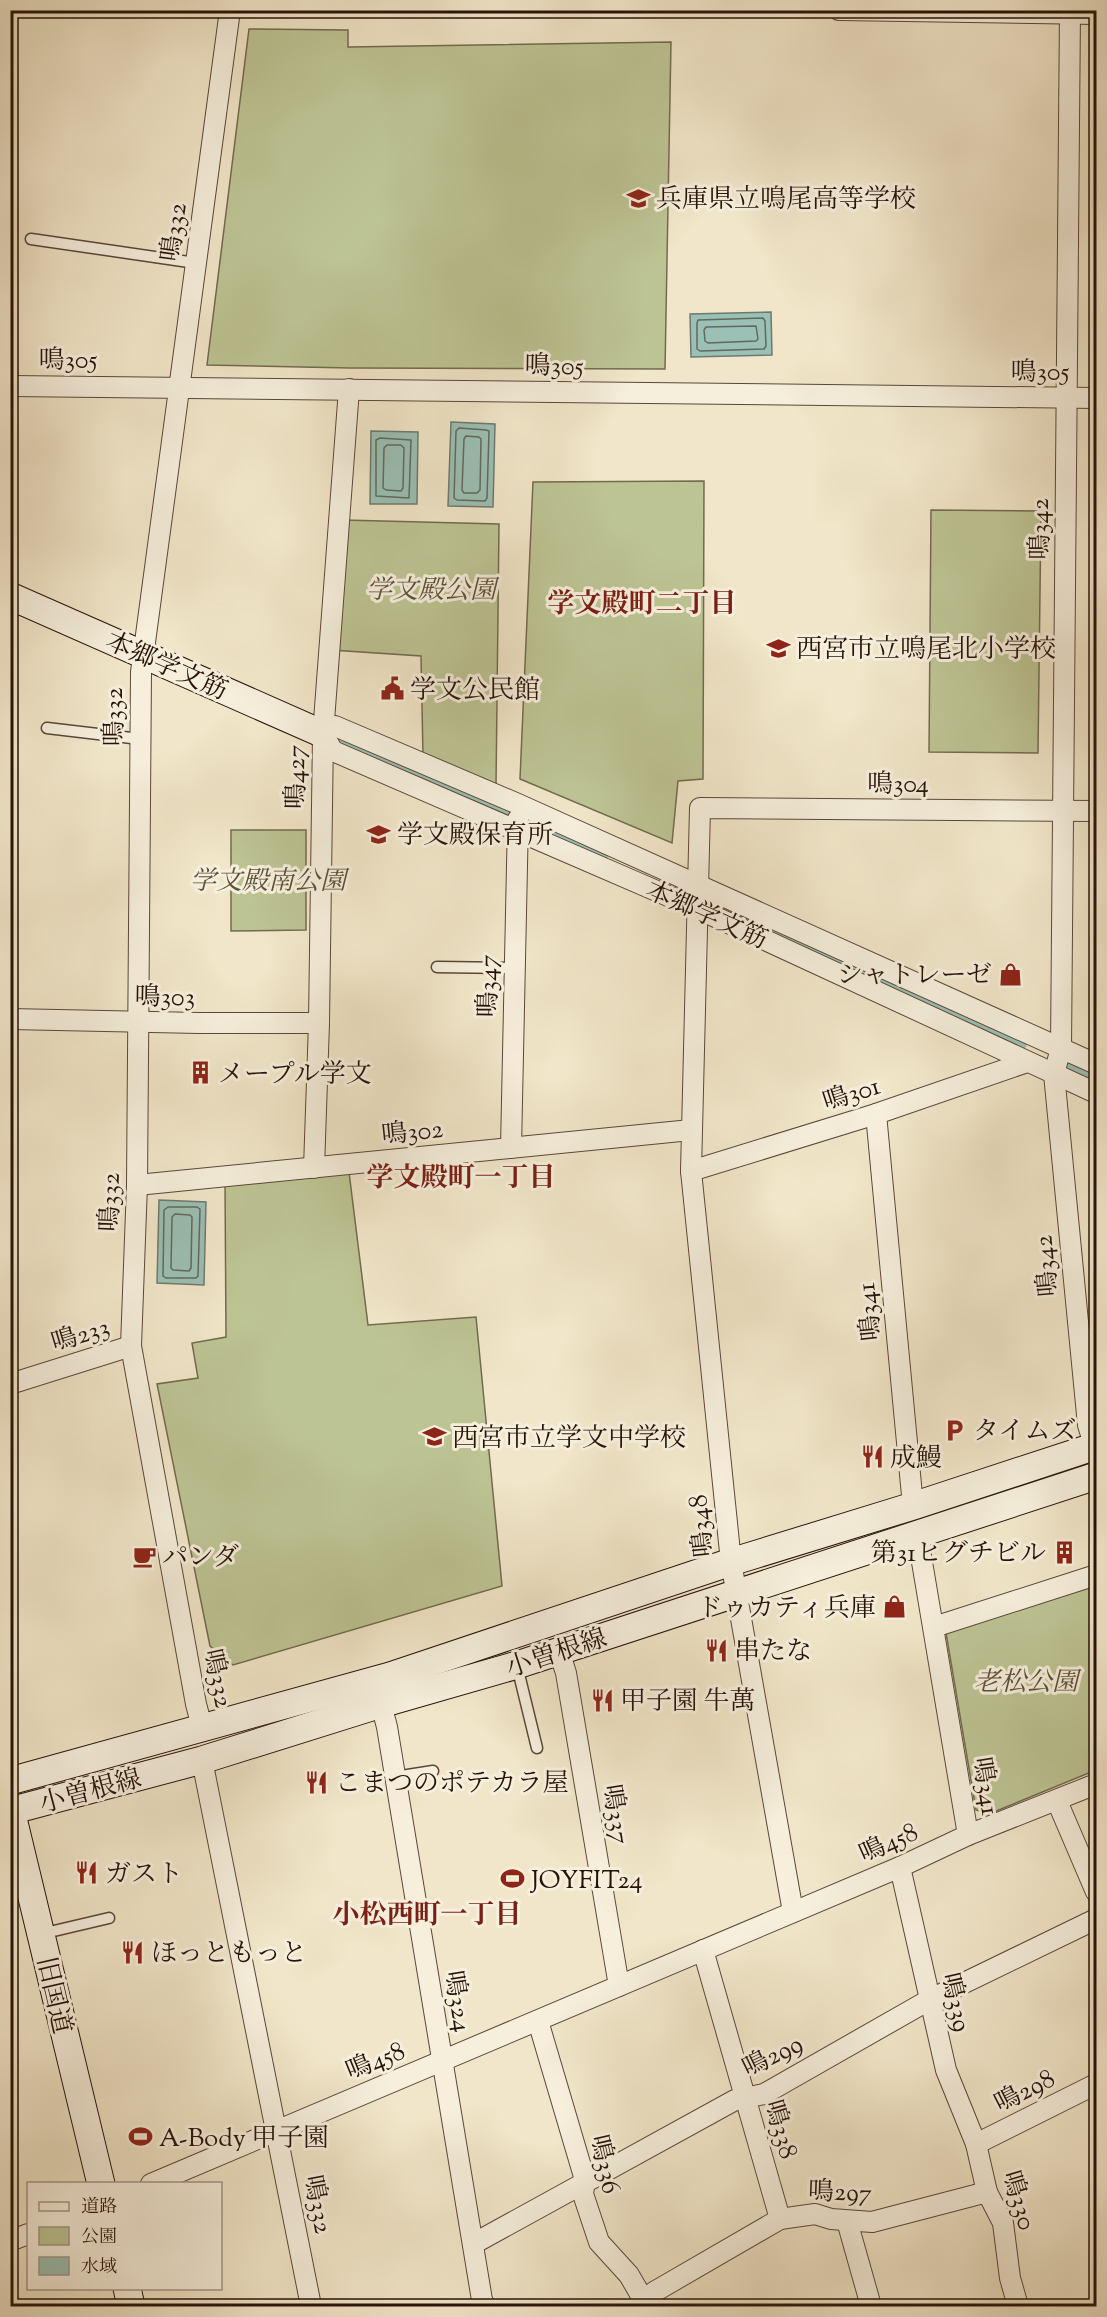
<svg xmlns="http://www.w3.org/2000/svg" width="1107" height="2317" viewBox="0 0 1107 2317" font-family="'Sorts Mill Goudy','Noto Serif JP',serif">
  <rect width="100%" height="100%" fill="#f1e6c9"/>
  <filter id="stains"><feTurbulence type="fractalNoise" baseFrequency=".00333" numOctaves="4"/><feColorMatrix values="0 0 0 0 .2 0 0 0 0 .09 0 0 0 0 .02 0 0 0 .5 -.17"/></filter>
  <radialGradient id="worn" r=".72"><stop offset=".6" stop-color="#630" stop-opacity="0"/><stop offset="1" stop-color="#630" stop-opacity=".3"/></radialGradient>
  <g fill="#bdc494" stroke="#726b4e" stroke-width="1.5">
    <polygon points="249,29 348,30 348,47 671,42 665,369 350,368 207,365"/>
    <polygon points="704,481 703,779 678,781 672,843 520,779 533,482"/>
    <polygon points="931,510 1041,511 1038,753 929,752"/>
    <polygon points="343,520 499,524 496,786 423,756 421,656 331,650"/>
    <polygon points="231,830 306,830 306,930 231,931"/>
    <polygon points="349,1172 368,1325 476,1317 502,1586 233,1665 210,1646 157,1384 198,1378 192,1343 226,1337 225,1181"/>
    <polygon points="1096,1583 1096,1770 989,1814 976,1810 946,1633"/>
  </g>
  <g fill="#9bc0b5" stroke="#6d7a70" stroke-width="1.5">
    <polygon points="771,312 772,355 691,357 690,314"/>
    <polygon points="451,422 495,424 493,507 448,506"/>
    <polygon points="371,431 418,432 417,504 370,504"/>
    <polygon points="159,1200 206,1202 204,1285 157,1283"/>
  </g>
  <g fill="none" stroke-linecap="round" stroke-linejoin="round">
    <g stroke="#61695f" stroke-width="1.5">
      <polygon points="763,318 765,321 766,346 764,349 700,351 697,349 697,323 698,320"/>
      <polygon points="756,326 758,339 756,341 708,343 705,341 704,330 706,327"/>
      <polygon points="459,428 486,430 489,431 487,498 485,501 457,500 454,498 456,431"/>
      <polygon points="466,436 479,437 481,439 480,490 477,493 464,493 462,490 464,439"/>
      <polygon points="380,438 411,440 409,498 376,496 376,440"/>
      <polygon points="387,445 401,445 404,448 403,488 401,491 386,490 383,488 384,448"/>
      <polygon points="168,1207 197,1207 200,1209 198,1276 196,1278 166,1278 163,1276 164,1210"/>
      <polygon points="175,1214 190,1215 192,1217 191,1268 189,1271 173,1270 171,1268 172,1217"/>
    </g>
    <g stroke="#9bc0b5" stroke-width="40">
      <polyline points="338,740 589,851"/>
      <polyline points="748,922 1008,1038"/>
      <polyline points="1078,1069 1096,1077"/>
    </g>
    <defs>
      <g id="lane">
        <polyline points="31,239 196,263"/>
        <polyline points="47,728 140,739"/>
        <polyline points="437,967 515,968"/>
        <polyline points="517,1666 537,1748"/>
        <polyline points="395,1777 433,1771"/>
        <polyline points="41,1934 109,1918"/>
      </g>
      <g id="street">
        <polyline points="839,10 1096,14"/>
        <polyline points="1070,10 1061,1048 1054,1074 1088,1425 1096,1451"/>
        <polyline points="10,386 1096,398"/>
        <polyline points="323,734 333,751 696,908 1096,1093"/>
        <polyline points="323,734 335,726 518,804 1096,1064"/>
        <polyline points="10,1019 199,1023 319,1023"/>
        <polyline points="876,1114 913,1506"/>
        <polyline points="511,1148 518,819"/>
        <polyline points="314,1168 319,1023 323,734 349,389"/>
        <polyline points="691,1171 876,1114 1027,1062"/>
        <polyline points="137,1185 691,1130"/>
        <polyline points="10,1384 131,1346"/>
        <polyline points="919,1533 921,1556 968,1835"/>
        <polyline points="934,1627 1096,1575"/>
        <polyline points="559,1651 566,1673 619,1986"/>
        <polyline points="381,1704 387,1727 482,2300 485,2306"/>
        <polyline points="202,1727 196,1704 131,1346 137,1185 141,672 230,10"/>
        <polyline points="202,1760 311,2306"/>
        <polyline points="1057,1801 1096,1892"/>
        <polyline points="900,1867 946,2070 976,2144 987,2192 1003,2223 1010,2278 1018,2306"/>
        <polyline points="793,1912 731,1562 691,1171 700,808 1096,811"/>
        <polyline points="703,1950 780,2219"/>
        <polyline points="538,2021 585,2180 583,2194 599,2242 629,2275 647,2306"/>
        <polyline points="976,2144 1096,2084"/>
        <polyline points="151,2184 900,1867 968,1835 1096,1784"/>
        <polyline points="847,2221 871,2306"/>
        <polyline points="10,2241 28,2234"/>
        <polyline points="473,2244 735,2100 764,2094 929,2000 1096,1919"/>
        <polyline points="642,2306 654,2292 780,2219 815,2214 831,2219 872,2222 987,2192"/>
      </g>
      <g id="secondary">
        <polyline points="10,596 323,734"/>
        <polyline points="10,1781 390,1676 731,1562 913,1506 1096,1446"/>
        <polyline points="10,1806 101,2184"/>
        <polyline points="10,1811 202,1760 381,1704 517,1665 1096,1476"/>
        <polyline points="127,2288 131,2306"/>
      </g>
    </defs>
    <use href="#lane" stroke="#5a4739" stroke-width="13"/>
    <use href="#street" stroke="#5a4739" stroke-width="22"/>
    <use href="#secondary" stroke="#271209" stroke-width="29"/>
    <use href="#lane" stroke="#f6efdc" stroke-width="10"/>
    <use href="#street" stroke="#f6efdc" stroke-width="20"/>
    <use href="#secondary" stroke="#f6efdc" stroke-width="27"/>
  </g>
  <defs>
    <symbol id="school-bare" viewBox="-9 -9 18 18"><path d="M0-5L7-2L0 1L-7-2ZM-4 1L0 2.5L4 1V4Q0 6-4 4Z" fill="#8f2418" stroke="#f6efdc" stroke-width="2.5" paint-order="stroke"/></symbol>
    <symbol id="civic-bare" viewBox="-9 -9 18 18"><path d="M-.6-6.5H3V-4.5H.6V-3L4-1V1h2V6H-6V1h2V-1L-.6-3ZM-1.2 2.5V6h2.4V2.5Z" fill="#8f2418" stroke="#f6efdc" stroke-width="2.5" paint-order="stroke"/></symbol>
    <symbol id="shop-bare" viewBox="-9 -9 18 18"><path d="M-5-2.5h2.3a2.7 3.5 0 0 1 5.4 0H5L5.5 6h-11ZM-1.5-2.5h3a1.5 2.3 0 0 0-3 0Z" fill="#8f2418" stroke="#f6efdc" stroke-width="2.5" paint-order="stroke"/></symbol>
    <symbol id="building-bare" viewBox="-9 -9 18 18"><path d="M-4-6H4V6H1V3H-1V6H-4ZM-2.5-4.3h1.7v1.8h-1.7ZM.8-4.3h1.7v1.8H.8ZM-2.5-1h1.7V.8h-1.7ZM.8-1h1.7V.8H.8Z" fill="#8f2418" stroke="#f6efdc" stroke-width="2.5" paint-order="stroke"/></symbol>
    <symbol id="parking-bare" viewBox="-9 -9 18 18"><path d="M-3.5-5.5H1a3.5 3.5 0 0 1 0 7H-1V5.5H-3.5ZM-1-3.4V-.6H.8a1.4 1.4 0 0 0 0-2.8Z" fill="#8f2418" stroke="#f6efdc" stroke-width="2.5" paint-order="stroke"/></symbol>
    <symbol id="restaurant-bare" viewBox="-9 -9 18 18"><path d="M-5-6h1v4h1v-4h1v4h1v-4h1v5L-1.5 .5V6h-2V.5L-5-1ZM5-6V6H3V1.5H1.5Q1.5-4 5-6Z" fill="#8f2418" stroke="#f6efdc" stroke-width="2.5" paint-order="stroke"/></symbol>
    <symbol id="cafe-bare" viewBox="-9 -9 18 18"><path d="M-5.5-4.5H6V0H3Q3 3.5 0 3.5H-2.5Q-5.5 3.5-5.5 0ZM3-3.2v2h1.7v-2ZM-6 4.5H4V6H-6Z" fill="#8f2418" stroke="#f6efdc" stroke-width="2.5" paint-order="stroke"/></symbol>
    <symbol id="stadium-bare" viewBox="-9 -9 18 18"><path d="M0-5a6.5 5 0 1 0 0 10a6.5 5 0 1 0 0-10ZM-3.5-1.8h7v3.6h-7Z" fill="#8f2418" stroke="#f6efdc" stroke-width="2.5" paint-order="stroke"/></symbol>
  </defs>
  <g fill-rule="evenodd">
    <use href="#school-bare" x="622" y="182" width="33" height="33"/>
    <use href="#school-bare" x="762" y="632" width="33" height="33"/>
    <use href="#civic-bare" x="376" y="672" width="33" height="33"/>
    <use href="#school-bare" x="362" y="818" width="33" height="33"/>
    <use href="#shop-bare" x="994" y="958" width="33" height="33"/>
    <use href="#building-bare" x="184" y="1056" width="33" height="33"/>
    <use href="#parking-bare" x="938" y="1414" width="33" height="33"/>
    <use href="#school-bare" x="418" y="1420" width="33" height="33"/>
    <use href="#restaurant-bare" x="856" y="1440" width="33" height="33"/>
    <use href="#building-bare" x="1048" y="1536" width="33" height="33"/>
    <use href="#cafe-bare" x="128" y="1540" width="33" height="33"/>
    <use href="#shop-bare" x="878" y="1590" width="33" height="33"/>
    <use href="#restaurant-bare" x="700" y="1634" width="33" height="33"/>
    <use href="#restaurant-bare" x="586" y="1684" width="33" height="33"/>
    <use href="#restaurant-bare" x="300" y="1766" width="33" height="33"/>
    <use href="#restaurant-bare" x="70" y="1856" width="33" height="33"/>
    <use href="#stadium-bare" x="496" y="1862" width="33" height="33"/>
    <use href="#restaurant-bare" x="116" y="1936" width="33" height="33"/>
    <use href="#stadium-bare" x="124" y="2120" width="33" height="33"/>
  </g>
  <g text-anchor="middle" stroke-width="6" stroke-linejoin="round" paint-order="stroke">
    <g font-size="26" fill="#271209" stroke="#f6efdc" text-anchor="start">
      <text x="656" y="207">兵庫県立鳴尾高等学校</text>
      <text x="796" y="657">西宮市立鳴尾北小学校</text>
      <text x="410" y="698">学文公民館</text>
      <text x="397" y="843">学文殿保育所</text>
      <text x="992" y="983" text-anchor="end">シャトレーゼ</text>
      <text x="218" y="1082">メープル学文</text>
      <text x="973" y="1439">タイムズ</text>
      <text x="452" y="1446">西宮市立学文中学校</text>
      <text x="890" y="1466">成鰻</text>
      <text x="1046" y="1561" text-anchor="end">第31ヒグチビル</text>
      <text x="162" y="1565">パンダ</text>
      <text x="876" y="1616" text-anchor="end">ドゥカティ兵庫</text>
      <text x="734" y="1659">串たな</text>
      <text x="620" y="1709">甲子園 牛萬</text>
      <text x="335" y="1791">こまつのポテカラ屋</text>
      <text x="105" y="1882">ガスト</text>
      <text x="531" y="1888">JOYFIT24</text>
      <text x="151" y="1961">ほっともっと</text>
      <text x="159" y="2146">A-Body 甲子園</text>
    </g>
    <g font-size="26" fill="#271209" stroke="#f6efdc">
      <text transform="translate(173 232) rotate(-82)" y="9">鳴332</text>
      <text x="68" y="368">鳴305</text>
      <text transform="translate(554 365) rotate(1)" y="9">鳴305</text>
      <text x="1040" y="380">鳴305</text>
      <text transform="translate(1039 529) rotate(-90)" y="9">鳴342</text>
      <text transform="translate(167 665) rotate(24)" y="9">本郷学文筋</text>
      <text transform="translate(113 717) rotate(-90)" y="9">鳴332</text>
      <text transform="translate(295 777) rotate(-89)" y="9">鳴427</text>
      <text x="898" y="792">鳴304</text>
      <text transform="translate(707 914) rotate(24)" y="9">本郷学文筋</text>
      <text transform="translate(487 986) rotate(-89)" y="9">鳴347</text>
      <text transform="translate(165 996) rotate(1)" y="9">鳴303</text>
      <text transform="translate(851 1093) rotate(-18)" y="9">鳴301</text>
      <text transform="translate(412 1131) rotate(-6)" y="9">鳴302</text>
      <text transform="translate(109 1202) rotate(-88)" y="9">鳴332</text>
      <text transform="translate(1045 1266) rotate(-95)" y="9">鳴342</text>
      <text transform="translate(868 1312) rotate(-96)" y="9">鳴341</text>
      <text transform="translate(80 1334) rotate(-17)" y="9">鳴233</text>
      <text transform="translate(700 1526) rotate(-96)" y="9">鳴348</text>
      <text transform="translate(556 1652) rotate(-18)" y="9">小曽根線</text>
      <text transform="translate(219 1678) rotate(78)" y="9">鳴332</text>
      <text transform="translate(987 1786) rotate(81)" y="9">鳴341</text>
      <text transform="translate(90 1790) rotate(-15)" y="9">小曽根線</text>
      <text transform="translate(617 1814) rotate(81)" y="9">鳴337</text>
      <text transform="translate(888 1842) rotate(-24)" y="9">鳴458</text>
      <text transform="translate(55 1995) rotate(77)" y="9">旧国道</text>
      <text transform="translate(459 2001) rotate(81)" y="9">鳴324</text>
      <text transform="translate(957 2002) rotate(77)" y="9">鳴339</text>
      <text transform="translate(772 2055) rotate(-26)" y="9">鳴299</text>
      <text transform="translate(375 2060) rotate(-22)" y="9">鳴458</text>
      <text transform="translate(1024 2090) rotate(-27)" y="9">鳴298</text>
      <text transform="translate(782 2129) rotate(74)" y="9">鳴338</text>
      <text transform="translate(606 2164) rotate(77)" y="9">鳴336</text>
      <text transform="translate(840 2191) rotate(2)" y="9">鳴297</text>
      <text transform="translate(1020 2200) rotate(73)" y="9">鳴330</text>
      <text transform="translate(319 2204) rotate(79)" y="9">鳴332</text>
    </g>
    <g font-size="26" font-style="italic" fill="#5c503a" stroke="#f6efdc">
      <text x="431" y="598">学文殿公園</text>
      <text x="268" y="889">学文殿南公園</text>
      <text x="1026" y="1690">老松公園</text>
    </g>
    <g font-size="27" font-weight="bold" fill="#7a1f14" stroke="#f6efdc">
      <text x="642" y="612">学文殿町二丁目</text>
      <text x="461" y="1186">学文殿町一丁目</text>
      <text x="427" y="1923">小松西町一丁目</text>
    </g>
  </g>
  <rect width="1107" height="2317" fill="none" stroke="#f1e6c9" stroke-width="36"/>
  <rect x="12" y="12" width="1083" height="2293" fill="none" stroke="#271209" stroke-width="3"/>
  <rect x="18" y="18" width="1071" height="2281" fill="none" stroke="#271209" stroke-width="1.5"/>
  <rect x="27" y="2182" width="195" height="108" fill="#f6efdc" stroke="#a39788" stroke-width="1.5"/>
  <rect x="39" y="2202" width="30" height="9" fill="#f6efdc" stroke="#a39788" stroke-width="1.5"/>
  <text x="81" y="2212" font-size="18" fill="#271209">道路</text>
  <rect x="39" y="2227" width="30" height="18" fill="#bdc494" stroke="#a39788" stroke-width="1.5"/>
  <text x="81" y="2242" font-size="18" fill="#271209">公園</text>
  <rect x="39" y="2257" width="30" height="18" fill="#9bc0b5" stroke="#a39788" stroke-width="1.5"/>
  <text x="81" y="2272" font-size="18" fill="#271209">水域</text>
  <rect width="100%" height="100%" filter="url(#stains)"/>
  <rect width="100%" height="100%" fill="url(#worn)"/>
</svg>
